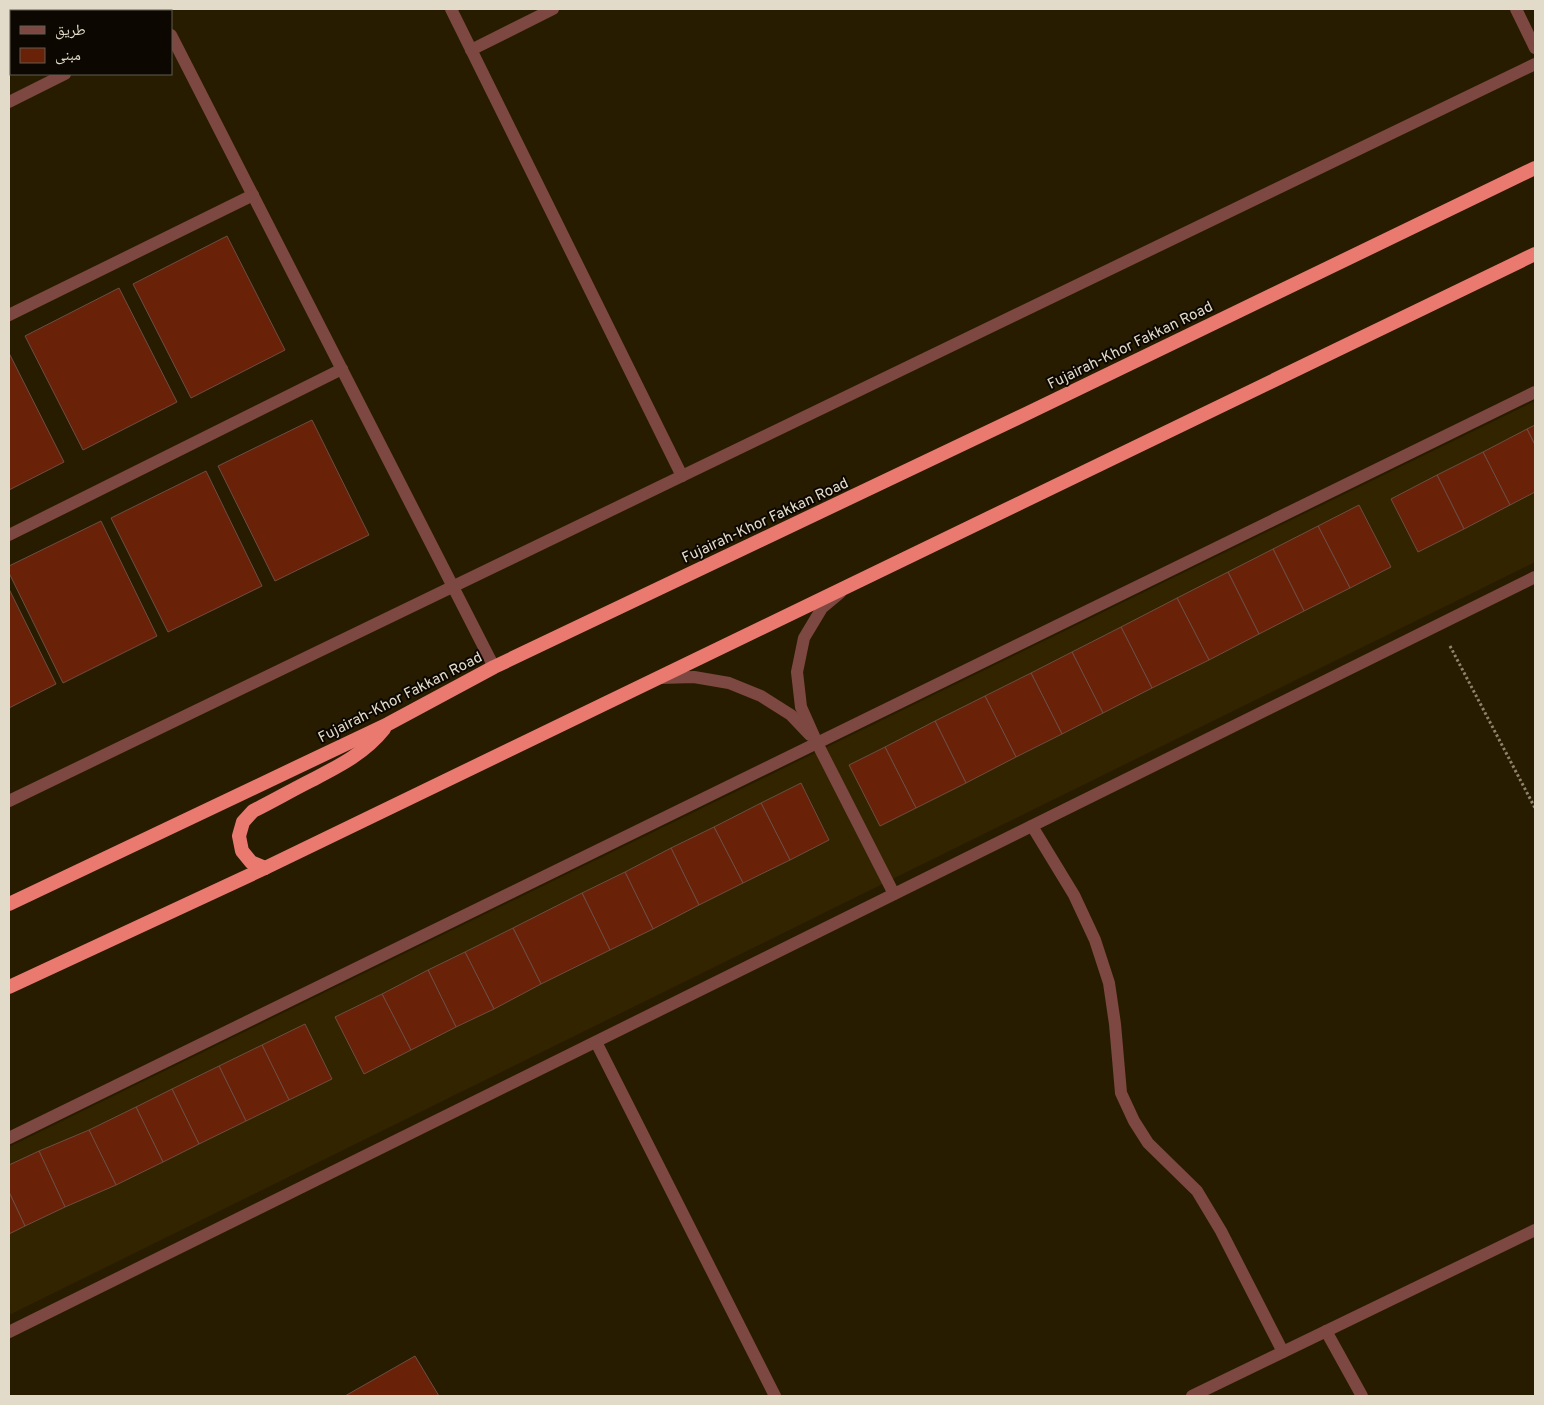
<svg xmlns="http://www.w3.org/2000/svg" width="1544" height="1405" viewBox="0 0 1544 1405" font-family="Overpass,'Noto Naskh Arabic',sans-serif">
  <rect width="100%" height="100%" fill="#281c00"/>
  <polygon fill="#332400" points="1535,401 1535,562 9,1315 9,1147"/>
  <g fill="#692108" stroke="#6e4d43">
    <polygon points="9,9 88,9 83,11 11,11 11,14"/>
    <polygon points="227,236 285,350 191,398 133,284"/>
    <polygon points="119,288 177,402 83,450 25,336"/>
    <polygon points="9,353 64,462 9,490"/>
    <polygon points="312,420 369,535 275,581 218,466"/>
    <polygon points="1535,425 1535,445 1527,429"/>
    <polygon points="1527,429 1535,445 1535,492 1510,505 1483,452"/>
    <polygon points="1483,452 1510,505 1464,529 1437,475"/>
    <polygon points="206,471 262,586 168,632 111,518"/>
    <polygon points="1437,475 1464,529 1418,552 1391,499"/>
    <polygon points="1359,505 1391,567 1350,588 1318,526"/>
    <polygon points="101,521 157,636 63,683 9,573 9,566"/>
    <polygon points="1318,526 1350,588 1304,611 1273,549"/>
    <polygon points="1273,549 1304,611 1259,634 1228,572"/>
    <polygon points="1228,572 1259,634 1209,660 1177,598"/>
    <polygon points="9,589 56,684 9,708"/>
    <polygon points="1177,598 1209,660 1152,688 1121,627"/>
    <polygon points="1121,627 1152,688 1103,713 1072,652"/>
    <polygon points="1072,652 1103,713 1062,734 1031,673"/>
    <polygon points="1031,673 1062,734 1016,757 985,696"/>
    <polygon points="985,696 1016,757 966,783 935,721"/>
    <polygon points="935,721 966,783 916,808 885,747"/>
    <polygon points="885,747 916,808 880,826 849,765"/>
    <polygon points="801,783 829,840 790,860 761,803"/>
    <polygon points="761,803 790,860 743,883 714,827"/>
    <polygon points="714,827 743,883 699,905 671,848"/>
    <polygon points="671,848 699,905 653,929 625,872"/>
    <polygon points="625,872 653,929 610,950 582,893"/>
    <polygon points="582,893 610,950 541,984 513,928"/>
    <polygon points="513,928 541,984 494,1009 465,952"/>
    <polygon points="465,952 494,1009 456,1027 428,970"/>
    <polygon points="428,970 456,1027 411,1050 382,994"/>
    <polygon points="382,994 411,1050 364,1074 335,1017"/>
    <polygon points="305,1024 332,1079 289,1100 262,1045"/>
    <polygon points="262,1045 289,1100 246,1121 219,1066"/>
    <polygon points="219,1066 246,1121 199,1144 172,1089"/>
    <polygon points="172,1089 199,1144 163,1162 136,1107"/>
    <polygon points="136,1107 163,1162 116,1185 89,1130"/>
    <polygon points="89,1130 116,1185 65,1207 39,1151"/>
    <polygon points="39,1151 65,1207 25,1226 9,1192 9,1165"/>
    <polygon points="9,1192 25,1226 9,1234"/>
    <polygon points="415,1356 439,1396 345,1396"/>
  </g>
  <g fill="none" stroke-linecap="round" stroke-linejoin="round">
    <polyline stroke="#8e846e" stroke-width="3" stroke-dasharray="2.5 2.5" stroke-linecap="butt" points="1450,646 1535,808"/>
    <g stroke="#7e4842" stroke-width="12">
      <polyline points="158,9 159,11"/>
      <polyline points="451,9 682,476"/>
      <polyline points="1516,9 1535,48"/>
      <polyline points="171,35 494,667"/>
      <polyline points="471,50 553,9"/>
      <polyline points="9,102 65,74"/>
      <polyline points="9,315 253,195"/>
      <polyline points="9,535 342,369"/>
      <polyline points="840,593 822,608 804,638 797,672 801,707 817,743 894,894"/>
      <polyline points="660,678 694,677 729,683 761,696 791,715 810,735"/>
      <polyline points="9,801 1535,64"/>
      <polyline points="1032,826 1074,895 1095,940 1109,983 1115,1024 1121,1093 1134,1121 1148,1143 1197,1191 1221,1231 1283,1352"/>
      <polyline points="596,1042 775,1396"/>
      <polyline points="1326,1331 1362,1396"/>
      <polyline points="9,1332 1535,577"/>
      <polyline points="1192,1396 1535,1230"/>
    </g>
    <polyline stroke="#7e4842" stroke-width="12" points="9,1138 1535,392"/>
    <g stroke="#ea7a70" stroke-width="14">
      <path d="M 265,868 L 251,862 L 242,851 L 239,836 L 243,822 L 253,811 C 273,801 292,790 312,780 C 339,766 365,753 384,729"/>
      <polyline points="9,904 388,724 494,667 1030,412 1535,168"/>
      <polyline points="9,987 265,868 1535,254"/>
    </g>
  </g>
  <g text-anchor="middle" stroke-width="4" stroke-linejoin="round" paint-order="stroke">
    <g font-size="15" fill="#e3dbca" stroke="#0c0801">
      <text transform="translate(1130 345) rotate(-26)" y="5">Fujairah-Khor Fakkan Road</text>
      <text transform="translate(765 520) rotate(-25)" y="5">Fujairah-Khor Fakkan Road</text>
      <text transform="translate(400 697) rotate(-27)" y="5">Fujairah-Khor Fakkan Road</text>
    </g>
  </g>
  <rect width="1544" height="1405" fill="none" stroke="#e3dbca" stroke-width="20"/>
  <rect x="10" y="10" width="162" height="65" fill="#0c0801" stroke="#625c51"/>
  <rect x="20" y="26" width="25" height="8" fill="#7e4842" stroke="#625c51"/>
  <text x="55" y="35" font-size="15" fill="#e3dbca">طريق</text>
  <rect x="20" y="48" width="25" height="15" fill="#692108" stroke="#625c51"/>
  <text x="55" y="60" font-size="15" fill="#e3dbca">مبنى</text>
</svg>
